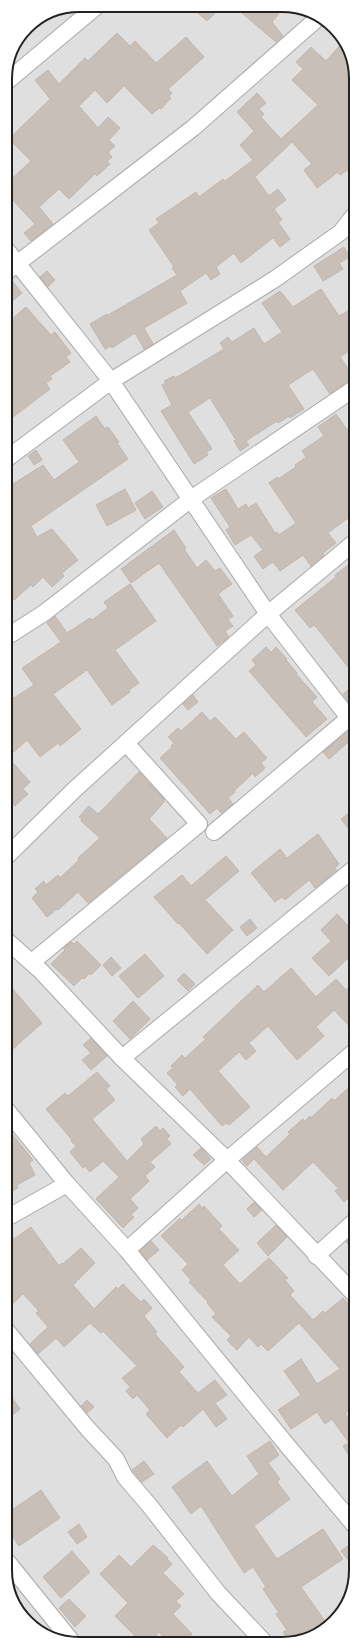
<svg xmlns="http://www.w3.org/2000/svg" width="361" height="1649" viewBox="0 0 361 1649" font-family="Barlow,sans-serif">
  <rect width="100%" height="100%" fill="#f2efe9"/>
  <polygon fill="#e0dfdf" points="79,5 301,7 337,30 355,70 356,1574 337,1619 291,1643 65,1643 24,1619 6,1579 5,75 27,27 51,11"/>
  <g fill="#c7bfb8" stroke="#c4b6ab">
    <polygon points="190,6 221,7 207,21"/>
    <polygon points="235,7 284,7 272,22 283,36 276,42"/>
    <polygon points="117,33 130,46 135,41 156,63 186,37 204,57 168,89 172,93 169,96 171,98 161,109 159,108 152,114 124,86 107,103 95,90 79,106 98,128 108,117 120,128 109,140 115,146 108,152 112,157 107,161 110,164 97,176 95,174 69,199 59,189 39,207 53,224 31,241 24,233 35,224 8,195 10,193 5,188 5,185 31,161 9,139 50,99 35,80 48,70 59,84 85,58 88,61"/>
    <polygon points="343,42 355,70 355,131 351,135 355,140 355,165 340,175 338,172 317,188 304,170 312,164 292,142 255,177 269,196 278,189 286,200 274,209 282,220 278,222 290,239 280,247 273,238 241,263 234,253 216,267 220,274 211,280 206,273 180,291 187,303 144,328 153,344 144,349 135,333 112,348 111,346 105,349 90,324 107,314 108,315 177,275 172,268 174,267 149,230 159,223 156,219 196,192 199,197 223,179 225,181 253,160 240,145 254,131 237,112 257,93 266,103 259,109 264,114 261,117 281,139 318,105 292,80 303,69 296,62 311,47 326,61"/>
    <polygon points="344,247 350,257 339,263 343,269 323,281 314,266"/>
    <polygon points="47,271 55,280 48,287 40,277"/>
    <polygon points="11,280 22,293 11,302 5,295 5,282"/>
    <polygon points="321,289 339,316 355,307 355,347 340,357 355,379 350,380 330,394 313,369 288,385 304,409 290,418 289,416 278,423 277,421 246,441 249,445 240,451 234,441 236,440 210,398 188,412 212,449 206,452 208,455 194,464 161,411 172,405 162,385 166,383 164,381 174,376 175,378 184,373 224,349 220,343 228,337 232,342 254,328 264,344 282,332 262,303 280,291 293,307"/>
    <polygon points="26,307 51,335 55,332 71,353 66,357 70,362 50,376 52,379 46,383 50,389 13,417 5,410 5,350 14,342 5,332 5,325"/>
    <polygon points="336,414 349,432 356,427 356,512 328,533 336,543 323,553 324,555 311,566 303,555 280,571 273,562 263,569 254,556 263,550 251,535 235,545 226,530 230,527 211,498 226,489 238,509 246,504 248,508 256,503 275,533 277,532 279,535 296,523 269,483 277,477 278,479 296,467 295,465 306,457 302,451 324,436 318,427"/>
    <polygon points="96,416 105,429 108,427 119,442 117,443 128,459 31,526 37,537 52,529 78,560 62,573 64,576 52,587 43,577 33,587 31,585 14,600 11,596 5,601 5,489 43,465 54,480 79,462 63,440"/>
    <polygon points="36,450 42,460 34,465 28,456"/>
    <polygon points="125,489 136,510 107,526 96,505"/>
    <polygon points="152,491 163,507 145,519 135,503"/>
    <polygon points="174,530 186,548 184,549 197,568 206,560 215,571 220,568 232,584 218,594 233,616 228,620 233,626 225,631 229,637 217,646 159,563 131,583 121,569"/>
    <polygon points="356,559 356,677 321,633 314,625 310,628 295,610 336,577 335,575"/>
    <polygon points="130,584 156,621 115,650 139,683 129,690 130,692 112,705 87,670 53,694 81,729 60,746 58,743 40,757 27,740 8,757 30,782 23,789 28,794 15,806 13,804 5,811 5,685 14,698 34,685 22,668 61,642 47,623 55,616 67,633 90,618 92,620 108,608 104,602"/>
    <polygon points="266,647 271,652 276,647 287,659 286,660 297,673 296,674 317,697 312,702 327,719 306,737 249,671 256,665 252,660"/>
    <polygon points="356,684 356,711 343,694"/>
    <polygon points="193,695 198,702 188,710 183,704"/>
    <polygon points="202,712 210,721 215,717 236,739 244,732 267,758 261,763 265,768 255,777 253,773 234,791 235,792 228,798 233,804 221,813 217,808 210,814 160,758 172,747 171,746 174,743 168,737 178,728 181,731"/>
    <polygon points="348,732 352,736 355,736 329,759 323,752"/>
    <polygon points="139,772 164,799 164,802 149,819 167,838 88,903 78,892 58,910 57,909 47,917 32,898 38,892 35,889 44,881 46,885 58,875 60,878 79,860 78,858 100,838 81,821 82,819 79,817 89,806 98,814"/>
    <polygon points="356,808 356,838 341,819"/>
    <polygon points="318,834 339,864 335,868 337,870 315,888 309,880 285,900 282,897 275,902 251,873 280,849 287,858"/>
    <polygon points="226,856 239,871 205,900 233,930 207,954 179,923 178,924 154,897 182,875 191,886"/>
    <polygon points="337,914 356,934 356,969 347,959 329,976 312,958 331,941 321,930"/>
    <polygon points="250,919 257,928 247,936 240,927"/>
    <polygon points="77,941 101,965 91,975 90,973 84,979 82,978 74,986 51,964 65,950 63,948 71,942 74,944"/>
    <polygon points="145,954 164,976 138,998 119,976"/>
    <polygon points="111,957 121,968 112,976 103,965"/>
    <polygon points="291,968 316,997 336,979 346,990 356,981 356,1033 334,1010 316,1027 324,1036 297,1060 268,1026 249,1043 256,1051 246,1060 239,1052 218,1071 250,1107 229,1125 226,1123 222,1126 190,1089 183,1096 175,1087 178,1085 167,1073 173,1068 171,1066 182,1055 185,1058 206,1039 203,1037 258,985 264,992"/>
    <polygon points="184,973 195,984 188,991 177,980"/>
    <polygon points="5,980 42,1023 5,1056"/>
    <polygon points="133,1001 150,1019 130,1039 113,1021"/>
    <polygon points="91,1038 107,1056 91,1070 82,1060 91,1053 83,1045"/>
    <polygon points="97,1072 110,1086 106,1089 115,1100 92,1119 127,1161 144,1144 141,1139 156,1126 160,1131 163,1128 170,1136 167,1139 171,1144 150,1162 155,1167 145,1176 149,1181 130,1199 138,1208 131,1215 134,1217 123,1228 96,1199 119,1177 103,1161 90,1172 85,1166 83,1168 70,1152 76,1146 71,1141 72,1140 46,1109 65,1093 68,1096"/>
    <polygon points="356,1081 356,1206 348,1198 344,1202 335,1191 338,1188 313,1162 283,1190 254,1159 247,1166 242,1160 257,1147 266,1157 290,1134 288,1132 303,1119 305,1121 310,1116 311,1118 332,1098 334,1101"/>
    <polygon points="5,1125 33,1160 29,1163 35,1175 17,1185 18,1188 5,1195"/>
    <polygon points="201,1148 211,1159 204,1165 193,1155"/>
    <polygon points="254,1202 262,1210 254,1217 247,1209"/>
    <polygon points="199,1204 202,1208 204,1206 222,1226 219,1229 239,1250 223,1265 240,1284 269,1258 288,1278 285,1280 294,1291 290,1295 313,1320 323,1311 325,1313 343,1298 356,1312 356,1406 345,1413 356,1428 356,1466 343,1446 349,1443 332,1419 325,1424 317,1412 291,1429 278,1410 301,1395 284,1371 301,1359 317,1384 340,1369 299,1323 268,1351 261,1344 258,1347 249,1337 237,1350 227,1340 231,1336 212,1317 216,1314 207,1303 208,1302 189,1282 191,1280 182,1270 188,1264 161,1236 180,1218 182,1220"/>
    <polygon points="276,1225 287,1237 268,1256 257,1243"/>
    <polygon points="31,1227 59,1266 62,1263 63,1264 81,1248 95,1263 73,1285 94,1309 116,1287 118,1289 123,1284 141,1302 144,1299 152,1308 144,1316 157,1332 155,1334 184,1367 179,1372 198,1393 215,1380 227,1395 215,1403 227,1419 216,1427 203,1409 183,1427 181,1425 167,1438 146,1414 150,1410 137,1395 133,1399 126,1391 130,1387 122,1378 137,1366 103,1331 101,1333 90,1323 64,1347 56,1338 38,1354 30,1344 48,1327 36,1313 39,1311 23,1294 6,1310 6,1228 7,1228 14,1239"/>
    <polygon points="356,1233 356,1253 346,1242"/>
    <polygon points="151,1241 159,1250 147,1260 140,1251"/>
    <polygon points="6,1389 20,1409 6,1420"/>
    <polygon points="87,1400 94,1407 87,1413 81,1406"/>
    <polygon points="270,1441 279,1455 268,1463 280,1479 277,1482 290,1499 254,1526 277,1559 323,1529 343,1559 301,1587 327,1624 300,1639 298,1636 290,1642 283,1632 287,1630 276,1614 279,1613 263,1589 266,1587 253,1567 244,1573 201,1506 191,1514 172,1487 207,1461 232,1496 259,1474 247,1456"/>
    <polygon points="144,1461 154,1474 142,1482 132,1470"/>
    <polygon points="41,1490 60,1518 19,1546 6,1527 6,1514"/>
    <polygon points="79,1524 87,1537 77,1544 68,1532"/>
    <polygon points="356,1540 356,1556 349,1561 341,1551"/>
    <polygon points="153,1545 168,1558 167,1559 172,1564 163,1573 184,1594 176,1601 181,1606 173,1614 192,1634 182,1643 169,1643 159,1632 149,1643 142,1643 115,1616 128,1603 100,1574 119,1555 131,1567"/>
    <polygon points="72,1551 90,1572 61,1598 43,1577"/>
    <polygon points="69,1599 86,1616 75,1627 59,1608"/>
  </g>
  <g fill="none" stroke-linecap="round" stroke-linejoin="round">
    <defs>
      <g id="minor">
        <polyline points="5,83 98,5"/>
        <polyline points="5,248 111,381 268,614 356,541"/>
        <polyline points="5,273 193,128 318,18"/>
        <polyline points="5,460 111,381 275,279 341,232 355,214"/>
        <polyline points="5,638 44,613 191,499 355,388"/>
        <polyline points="214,832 349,718"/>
        <polyline points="5,858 74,790 268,614 356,727"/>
        <polyline points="5,939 41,971 122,1058 227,1160 356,1296"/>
        <polyline points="32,962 199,824 126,743"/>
        <polyline points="122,1058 356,867"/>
        <polyline points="5,1108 67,1184 127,1250 291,1450 356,1527"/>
        <polyline points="5,1219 67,1184"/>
        <polyline points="127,1250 227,1160 356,1050"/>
        <polyline points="316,1256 356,1220"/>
        <polyline points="6,1330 88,1429 116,1459 125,1477 149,1505 218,1593 265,1643"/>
        <polyline points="6,1560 73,1643"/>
      </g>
    </defs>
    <use href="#minor" stroke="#a9a9a9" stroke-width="18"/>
    <use href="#minor" stroke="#fff" stroke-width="16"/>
  </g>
  <path d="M0 0H361V1649H0ZM79 12H282A67 67 0 0 1 349 79V1570A67 67 0 0 1 282 1637H79A67 67 0 0 1 12 1570V79A67 67 0 0 1 79 12Z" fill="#fff" fill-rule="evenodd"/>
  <path fill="none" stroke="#222" stroke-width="2" d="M79 12H282A67 67 0 0 1 349 79V1570A67 67 0 0 1 282 1637H79A67 67 0 0 1 12 1570V79A67 67 0 0 1 79 12Z"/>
</svg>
